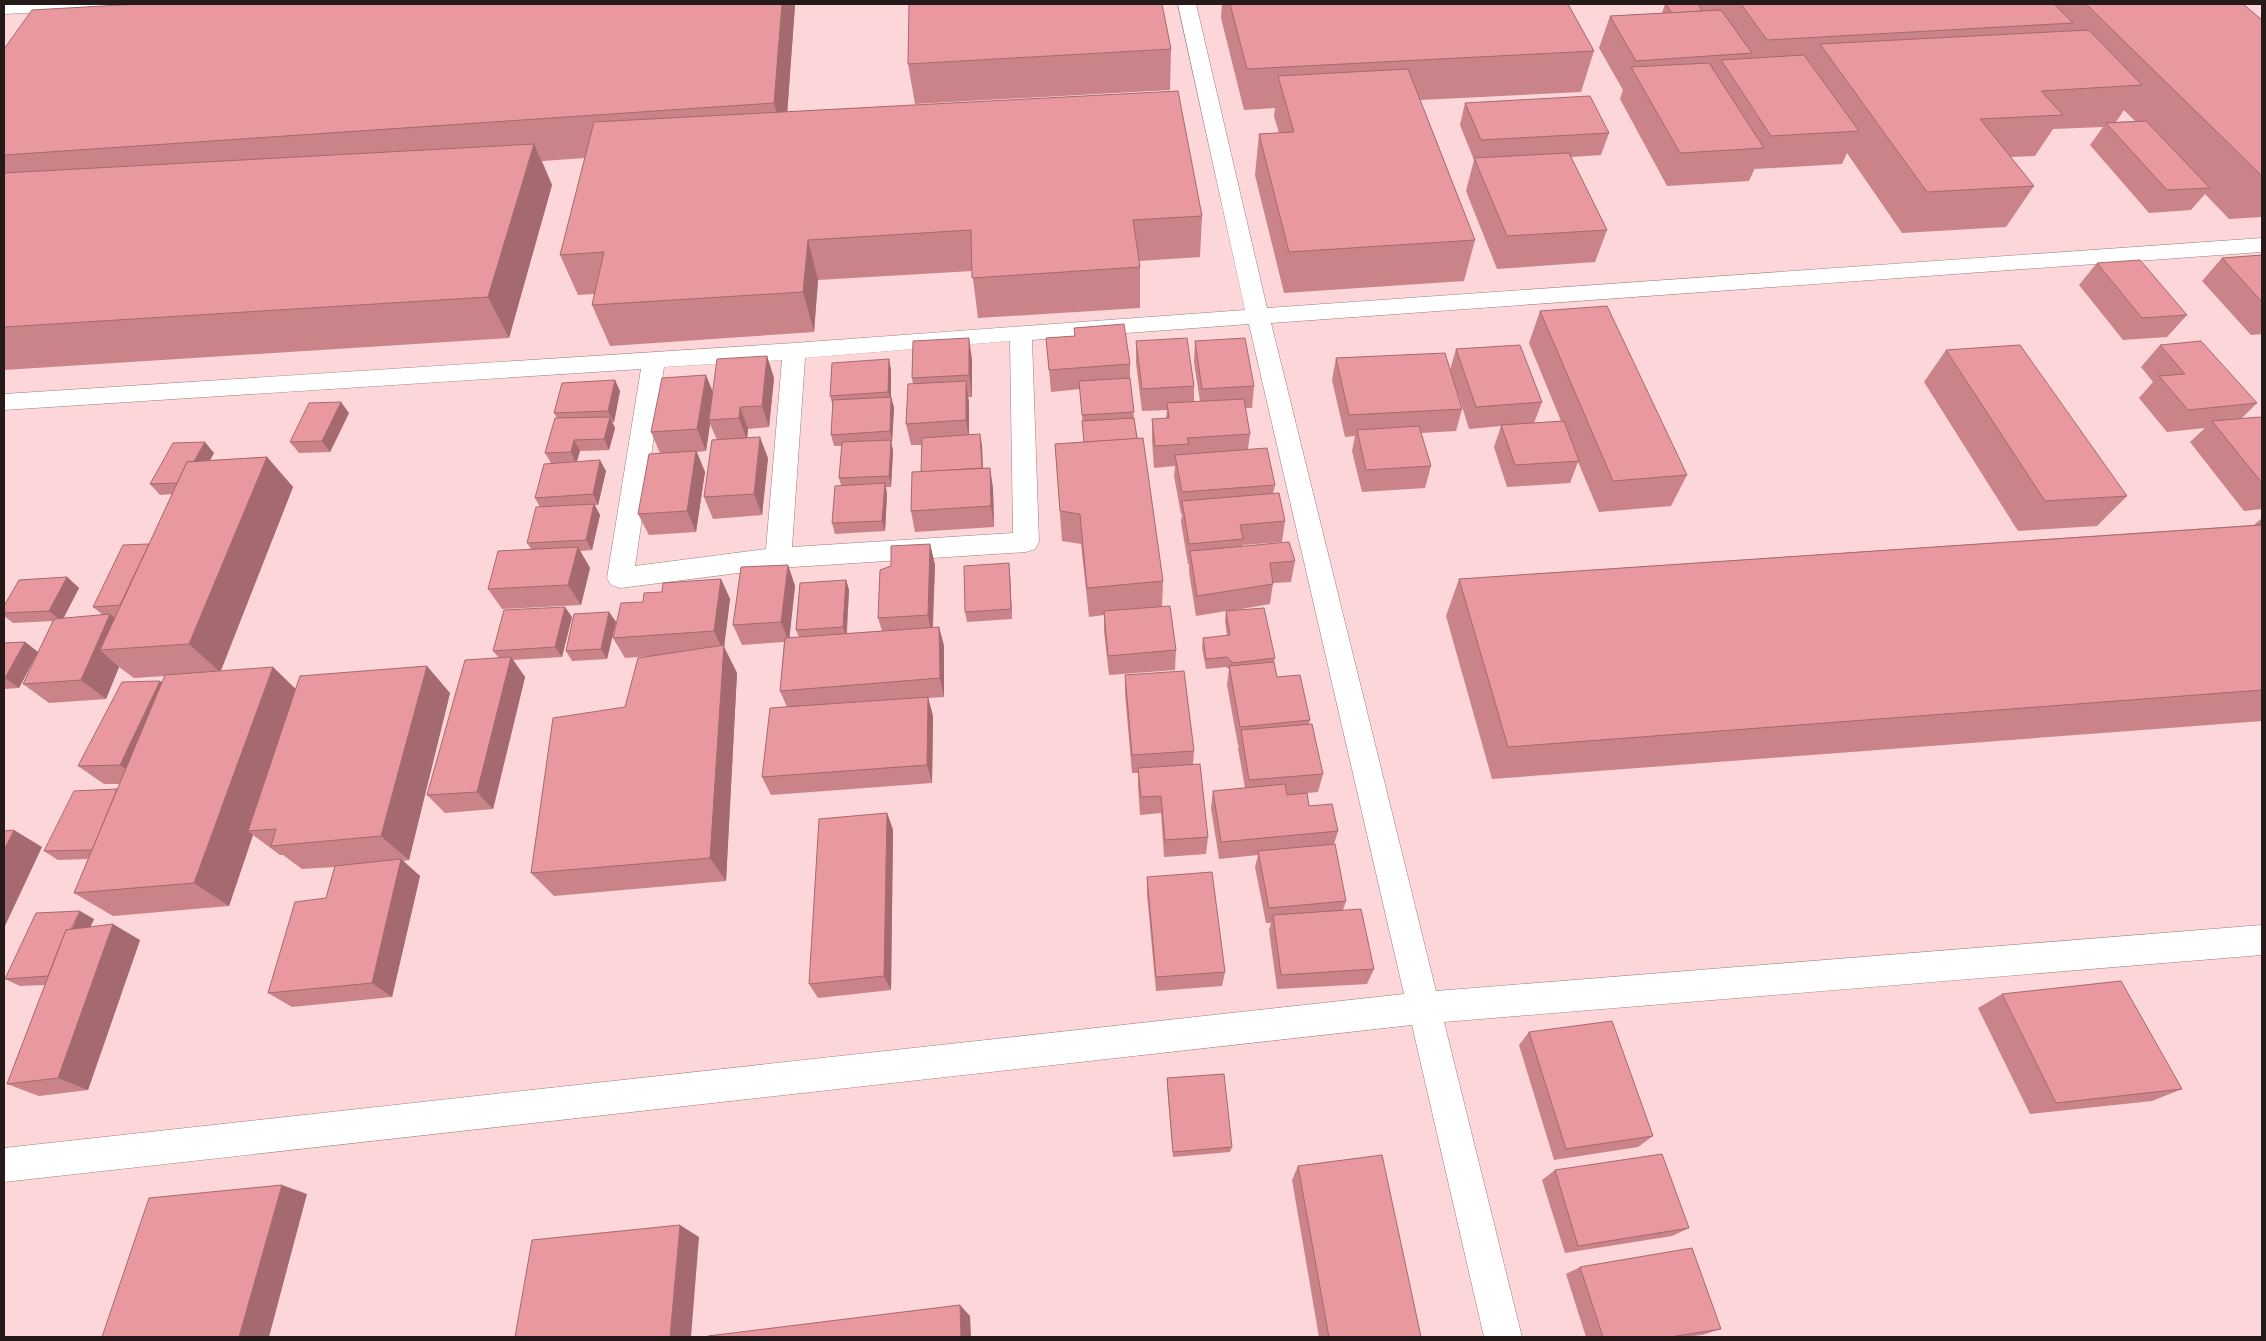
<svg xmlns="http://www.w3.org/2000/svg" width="2266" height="1341" viewBox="0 0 2266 1341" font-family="Poppins,sans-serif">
  <rect width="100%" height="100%" fill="#fcd6d8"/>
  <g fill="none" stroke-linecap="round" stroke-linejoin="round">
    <defs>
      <g id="minor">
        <polygon points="4,4 130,4 127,8 121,9 4,14"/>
        <path d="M 1178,4 L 1196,4 L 1267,308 L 2262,238 L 2262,252 L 1271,323 L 1436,991 L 2262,925 L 2262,955 L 1444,1022 L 1522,1337 L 1484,1337 L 1412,1025 L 4,1182 L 4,1148 L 1404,994 L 1249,324 L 1032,340 L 1039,542 L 1035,549 L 1026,552 L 778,568 L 620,588 L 611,585 L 607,578 L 641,369 L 4,410 L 4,394 L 794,343 L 1245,310 ZM 1010,341 L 1013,533 L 792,547 L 805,358 ZM 782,360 L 766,549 L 635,566 L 664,367 Z"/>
      </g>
    </defs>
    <use href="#minor" stroke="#9f7c7e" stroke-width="1"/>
    <use href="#minor" fill="#fff" fill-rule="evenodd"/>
  </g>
  <g fill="#c98389" fill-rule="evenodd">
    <polygon points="1222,4 1568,4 1594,51 1581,92 1420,100 1475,240 1464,281 1284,293 1255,175 1259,134 1279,133 1274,116 1275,108 1244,110 1221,18"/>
    <path d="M 1665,4 L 2243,4 L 2262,20 L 2262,217 L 2229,219 L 2205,194 L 2191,210 L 2149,213 L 2090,145 L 2103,127 L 2053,129 L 2035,156 L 2011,157 L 2034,186 L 2006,227 L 1902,233 L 1847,153 L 1842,164 L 1755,169 L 1755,168 L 1749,181 L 1667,186 L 1620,99 L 1623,90 L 1599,48 L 1610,16 L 1662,13 ZM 2124,110 L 2135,121 L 2116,122 Z"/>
    <polygon points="795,5 787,112 1202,216 1200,257 1139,261 1140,267 1140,308 978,318 972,271 818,280 814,332 610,346 592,305 594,294 578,295 560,255 585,158 542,161 552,185 509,338 4,370 4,49"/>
    <polygon points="1171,49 1170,90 915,104 908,64"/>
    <polygon points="1465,103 1609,133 1601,155 1571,157 1607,230 1595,262 1497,269 1466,191 1474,160 1460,125"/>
    <polygon points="2262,255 2262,334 2251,335 2202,281 2222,258"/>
    <polygon points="2097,263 2187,315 2167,337 2123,340 2079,285"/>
    <polygon points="1540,311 1687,475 1671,506 1599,512 1578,462 1570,483 1507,487 1494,447 1501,426 1469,429 1456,387 1462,409 1456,431 1421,433 1431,466 1425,488 1362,492 1352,451 1355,436 1345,437 1332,380 1336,358 1450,370 1456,349 1542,402 1534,423 1561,421 1529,343"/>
    <polygon points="1074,328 1130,364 1130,378 1134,418 1163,581 1162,607 1176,650 1175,670 1109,675 1104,631 1104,615 1089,617 1081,544 1062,541 1055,444 1084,442 1080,389 1051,392 1046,338 1075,336"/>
    <polygon points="1136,341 1194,386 1194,401 1200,401 1194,363 1195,341 1254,386 1252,408 1245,408 1250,434 1248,449 1275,485 1273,494 1285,521 1282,542 1242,545 1242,547 1295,561 1291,582 1273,583 1270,604 1230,611 1275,658 1274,662 1277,677 1310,720 1309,724 1323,774 1318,792 1307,793 1309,806 1338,831 1334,844 1346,901 1343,910 1374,969 1367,984 1277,989 1269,930 1271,923 1266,923 1255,867 1258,855 1219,859 1211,808 1213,791 1245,788 1238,748 1239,745 1238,745 1227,685 1229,669 1226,667 1206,669 1202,648 1203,638 1227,636 1225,621 1226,611 1196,616 1189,572 1189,564 1188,564 1181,522 1182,514 1181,514 1174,476 1175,466 1154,468 1152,441 1152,419 1166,419 1167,410 1142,411 1136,363"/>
    <polygon points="2160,345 2257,403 2241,419 2262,420 2262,509 2244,511 2190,442 2205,428 2167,432 2139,398 2153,382 2141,367"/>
    <polygon points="1946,350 2127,496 2097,526 2018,531 1924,382"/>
    <polygon points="767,356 774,378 769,427 748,429 747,438 768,458 762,515 713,519 704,497 717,440 710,424 706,451 697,452 705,472 696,532 649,535 638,514 660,453 651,432 713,392"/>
    <polygon points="889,359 891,370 891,397 894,408 892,442 891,442 893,451 891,487 886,487 887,494 885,531 835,534 832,523 841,485 839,478 842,446 834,446 831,435 833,406 830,396"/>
    <polygon points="972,360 972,397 968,397 969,403 969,434 982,445 983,468 990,468 993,489 994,527 915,532 911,511 921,472 922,445 911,445 906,424 913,384 912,378"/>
    <polygon points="620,391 614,422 612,422 615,428 609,450 580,451 577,462 606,471 598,505 595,505 600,515 592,550 580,551 590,568 581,605 502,609 488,589 531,549 527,543 540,507 535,498 551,463 545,453 557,418 554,413"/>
    <polygon points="349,413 330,452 299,453 290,442"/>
    <polygon points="214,453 210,460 267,457 293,487 221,671 296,689 450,693 409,860 403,861 420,876 392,997 292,1007 268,993 326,898 335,867 302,869 283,855 280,855 253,835 229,906 113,916 74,893 88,859 58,860 44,851 117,789 120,784 104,784 78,766 160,681 162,683 165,676 134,678 119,667 106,699 49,703 23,684 53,621 13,623 4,616 4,606 67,577 79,588 63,619 103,615 93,607 149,544 172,494 160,495 150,484"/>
    <polygon points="2262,518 2262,721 1492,779 1446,616 1459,579 2254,525"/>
    <polygon points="930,544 935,565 933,627 939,627 944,646 944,697 928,698 933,716 932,783 771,795 762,777 787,707 780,691 784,642 742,645 733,625 788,565 795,586 789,638 799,637 796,630 846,580 849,590 847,634 882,631 878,618 891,566"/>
    <polygon points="1010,574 1012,619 967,622 965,612"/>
    <polygon points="721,579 730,599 724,647 737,673 726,881 554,896 531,873 625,707 652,656 625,658 613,638 643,602 662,592"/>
    <polygon points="609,612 616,622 607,659 572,661 566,651"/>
    <polygon points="572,617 562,657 513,660 525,677 493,809 445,813 427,795 499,658 493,651"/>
    <polygon points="25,642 38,652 19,688 4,689 4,643"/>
    <polygon points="1125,675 1194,751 1193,764 1208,837 1206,854 1164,857 1161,813 1140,815 1138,786 1138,773 1132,773 1125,694"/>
    <polygon points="887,813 893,830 891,990 818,998 809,984"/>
    <polygon points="1147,877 1225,972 1222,986 1156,991 1147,894"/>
    <polygon points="94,919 90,927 140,940 88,1090 39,1096 7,1084 45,985 20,986 5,979"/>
    <polygon points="2002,994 2182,1089 2152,1101 2030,1114 1978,1008"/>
    <polygon points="1529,1032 1653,1136 1638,1147 1554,1160 1519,1045"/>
    <polygon points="1167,1078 1232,1147 1230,1152 1173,1157 1167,1085"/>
    <polygon points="1298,1166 1421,1337 1319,1337 1292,1180"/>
    <polygon points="1555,1170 1689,1228 1672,1236 1565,1253 1542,1180"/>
    <polygon points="1580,1267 1721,1329 1702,1335 1685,1337 1586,1337 1566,1274"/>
  </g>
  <g fill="#a46a6f">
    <polygon points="782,4 794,4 795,5 785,144 774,103"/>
    <polygon points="534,144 552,185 509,338 488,297"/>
    <polygon points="808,240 818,280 814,332 803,292"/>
    <polygon points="969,338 972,360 972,397 969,375"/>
    <polygon points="767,356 774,378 769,427 762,406"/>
    <polygon points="889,359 891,370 891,403 888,392"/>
    <polygon points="706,375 715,397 709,420 710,424 706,451 697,429"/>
    <polygon points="615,380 620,391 614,422 608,411"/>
    <polygon points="966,381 969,403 969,442 966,420"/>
    <polygon points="891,397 894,408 892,442 890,431"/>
    <polygon points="341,402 349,413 330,452 322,441"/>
    <polygon points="740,407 748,429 747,440 739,418"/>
    <polygon points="610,417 615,428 609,450 604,439"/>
    <polygon points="980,434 982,445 983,481 982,470"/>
    <polygon points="760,437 768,458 762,515 754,494"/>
    <polygon points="574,440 580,451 576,463 571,452"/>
    <polygon points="891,440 893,451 891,487 889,476"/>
    <polygon points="205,442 214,453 192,494 182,483"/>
    <polygon points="696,451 705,472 696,532 687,511"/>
    <polygon points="267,457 293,487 220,672 189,644"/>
    <polygon points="600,460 606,471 598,505 593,494"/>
    <polygon points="990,468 993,489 994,527 991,506"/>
    <polygon points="885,483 887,494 885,531 882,521"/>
    <polygon points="594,504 600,515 592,550 586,540"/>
    <polygon points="930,544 935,565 932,635 928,615"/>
    <polygon points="578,547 590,568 581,605 568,585"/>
    <polygon points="1009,563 1010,574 1012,619 1011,609"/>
    <polygon points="788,565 795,586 789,642 781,622"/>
    <polygon points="67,577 79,588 62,621 49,611"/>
    <polygon points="721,579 730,599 724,647 737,673 726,881 710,858 723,650 714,631"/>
    <polygon points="846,580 849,590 846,637 843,627"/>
    <polygon points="565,607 572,617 562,657 555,647"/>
    <polygon points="609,612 616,622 607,659 601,649"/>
    <polygon points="110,614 133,634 100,650 119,667 106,699 81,680"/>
    <polygon points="939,627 944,646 944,697 940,678"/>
    <polygon points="25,642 38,652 19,688 5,678"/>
    <polygon points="511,657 525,677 493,809 477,792"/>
    <polygon points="427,666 450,693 409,860 381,836"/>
    <polygon points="273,667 302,695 248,831 253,835 229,906 194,883"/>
    <polygon points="160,681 183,700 144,783 120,765"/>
    <polygon points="928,697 933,716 932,783 927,765"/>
    <polygon points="887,813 893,830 891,990 884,976"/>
    <polygon points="14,830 42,847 4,928 4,850"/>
    <polygon points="401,859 420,876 392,997 372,983"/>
    <polygon points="80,911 94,919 65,984 50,976"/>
    <polygon points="113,924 140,940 88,1090 58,1078"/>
    <polygon points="282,1185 307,1194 269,1337 239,1337"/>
    <polygon points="680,1225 699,1237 691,1337 670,1337"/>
    <polygon points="960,1305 970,1316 971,1337 961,1337"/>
  </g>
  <g fill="#ea989f" stroke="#a46a6f">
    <polygon points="138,4 782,4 774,103 4,155 4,49 32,10"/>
    <polygon points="909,4 1162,4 1171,49 908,64"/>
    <polygon points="1230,4 1568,4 1594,51 1247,69"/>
    <polygon points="1666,4 1698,4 1702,11 1672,13"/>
    <polygon points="1741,4 2054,4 2073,23 1767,40"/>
    <polygon points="2086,4 2243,4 2262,20 2262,176"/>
    <polygon points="1721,10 1752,53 1636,61 1610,16"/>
    <polygon points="2089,30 2142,85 2041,91 2063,115 1980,119 2034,186 1927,192 1820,44"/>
    <polygon points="1804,55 1859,131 1771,136 1721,60"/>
    <polygon points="1709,63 1764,148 1680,153 1631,67"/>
    <polygon points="1408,69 1475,240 1289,252 1259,134 1294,132 1278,76"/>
    <polygon points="1178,91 1202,216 1133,220 1140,267 972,278 971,230 808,240 803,292 592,305 604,252 560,255 594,122"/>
    <polygon points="1590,96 1609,133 1481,140 1465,103"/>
    <polygon points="2146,121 2210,188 2167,190 2106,123"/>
    <polygon points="534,144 488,297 4,327 4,173"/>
    <polygon points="1569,153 1607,230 1507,236 1474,158"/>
    <polygon points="2262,255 2262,302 2222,258"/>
    <polygon points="2140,260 2187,315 2142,318 2097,263"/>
    <polygon points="1607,306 1687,475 1613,481 1540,311"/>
    <polygon points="1124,324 1130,364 1049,370 1046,338 1075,336 1074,328"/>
    <polygon points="969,338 969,375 912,378 913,341"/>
    <polygon points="1187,338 1194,386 1142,389 1136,341"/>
    <polygon points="1245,338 1254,386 1202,389 1195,341"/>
    <polygon points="2201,341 2257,403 2188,410 2159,376 2185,374 2160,345"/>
    <polygon points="1520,345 1542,402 1476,407 1456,349"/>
    <polygon points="2020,345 2127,496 2045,501 1946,350"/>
    <polygon points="1445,353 1462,409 1349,415 1336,358"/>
    <polygon points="767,356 762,406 740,407 739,418 709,420 717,359"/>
    <polygon points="889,359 888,392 830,396 832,363"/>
    <polygon points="706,375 697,429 651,432 662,378"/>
    <polygon points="1130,378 1134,412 1082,415 1079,381"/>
    <polygon points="615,380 608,411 554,413 562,383"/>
    <polygon points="966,381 966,420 906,424 908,384"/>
    <polygon points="891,397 890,431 831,435 833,400"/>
    <polygon points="1244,399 1250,434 1187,438 1189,444 1155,446 1152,419 1169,418 1167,403"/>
    <polygon points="341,402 322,441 290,442 309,403"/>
    <polygon points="610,417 604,439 574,440 571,452 545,453 555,418"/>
    <polygon points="2260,417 2262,420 2262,483 2212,421"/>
    <polygon points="1134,418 1137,439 1084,442 1082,421"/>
    <polygon points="1564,421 1579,461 1515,465 1501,425"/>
    <polygon points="1419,426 1431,466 1366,470 1357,430"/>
    <polygon points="980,434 982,468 921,472 922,438"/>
    <polygon points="760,437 754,494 704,497 712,440"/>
    <polygon points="1143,438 1163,581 1087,588 1080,514 1060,511 1055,444"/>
    <polygon points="891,440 889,476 839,478 842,442"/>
    <polygon points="205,442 194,461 187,462 177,483 150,484 173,443"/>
    <polygon points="1267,448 1275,485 1182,492 1175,455"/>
    <polygon points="696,451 687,511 638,514 649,454"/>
    <polygon points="267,457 189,644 100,650 187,462"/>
    <polygon points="600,460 593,494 535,498 544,464"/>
    <polygon points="990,468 991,506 911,511 912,472"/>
    <polygon points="885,483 882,521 832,523 835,486"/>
    <polygon points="1279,493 1285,521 1240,525 1243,539 1189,544 1182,501"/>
    <polygon points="594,504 586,540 527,543 536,507"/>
    <polygon points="2262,525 2262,690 1508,747 1459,579"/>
    <polygon points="1289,542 1295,561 1270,563 1273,584 1197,596 1190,551"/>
    <polygon points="149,544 120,605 93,607 123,545"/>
    <polygon points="930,544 928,615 878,618 880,570 891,566 891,546"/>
    <polygon points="578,547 568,585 488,589 498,551"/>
    <polygon points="1009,563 1011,609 965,612 964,566"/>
    <polygon points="788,565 781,622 733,625 741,567"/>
    <polygon points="67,577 49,611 4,613 4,606 19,580"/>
    <polygon points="721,579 714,631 613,638 621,603 643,602 644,593 662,592 663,583"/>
    <polygon points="846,580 843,627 796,630 800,583"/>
    <polygon points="1170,606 1176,650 1108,656 1104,611"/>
    <polygon points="565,607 555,647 493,651 504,610"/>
    <polygon points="1264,608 1275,658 1233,663 1227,657 1206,659 1203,638 1230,635 1226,611"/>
    <polygon points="609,612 601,649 566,651 574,614"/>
    <polygon points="110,614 81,680 23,684 54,619"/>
    <polygon points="939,627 940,678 780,691 785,638"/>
    <polygon points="25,642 5,678 4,678 4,643"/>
    <polygon points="724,645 710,858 531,873 553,718 625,707 638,658"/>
    <polygon points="511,657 477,792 427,795 465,660"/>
    <polygon points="1274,662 1277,677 1300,675 1310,720 1240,727 1229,666"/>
    <polygon points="427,666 381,836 271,846 276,829 248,831 300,676"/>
    <polygon points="273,667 194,883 74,893 165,675"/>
    <polygon points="1184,671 1194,751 1132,755 1125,675"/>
    <polygon points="160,681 120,765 78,766 122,682"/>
    <polygon points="928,697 927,765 762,777 770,708"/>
    <polygon points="1312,724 1323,774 1249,780 1241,730"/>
    <polygon points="1200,764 1208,837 1165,840 1161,796 1141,797 1138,768"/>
    <polygon points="1285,784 1287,795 1307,793 1309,806 1332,804 1338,831 1221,842 1213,791"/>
    <polygon points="117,789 92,850 44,851 74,791"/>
    <polygon points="887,813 884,976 809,984 819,819"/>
    <polygon points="14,830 4,850 4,831"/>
    <polygon points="1335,844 1346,901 1269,908 1258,851"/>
    <polygon points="401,859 372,983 268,993 295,902 326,898 335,866"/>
    <polygon points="1212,872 1225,972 1156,977 1147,877"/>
    <polygon points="1361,909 1374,969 1281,975 1273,915"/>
    <polygon points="80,911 71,929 66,930 48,976 5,979 36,913"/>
    <polygon points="113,924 58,1078 7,1084 66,930"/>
    <polygon points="2121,981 2182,1089 2056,1103 2002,994"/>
    <polygon points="1612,1021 1653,1136 1566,1149 1529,1032"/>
    <polygon points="1224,1074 1232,1147 1173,1152 1167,1078"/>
    <polygon points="1662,1154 1689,1228 1578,1246 1555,1170"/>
    <polygon points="1382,1155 1421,1337 1329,1337 1298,1166"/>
    <polygon points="282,1185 239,1337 102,1337 149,1198"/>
    <polygon points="680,1225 670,1337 515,1337 532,1240"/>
    <polygon points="1692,1248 1721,1329 1670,1337 1603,1337 1580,1267"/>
    <polygon points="960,1305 961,1337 708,1337 708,1336"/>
  </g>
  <rect width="2266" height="1341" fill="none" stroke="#26191a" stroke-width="10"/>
</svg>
